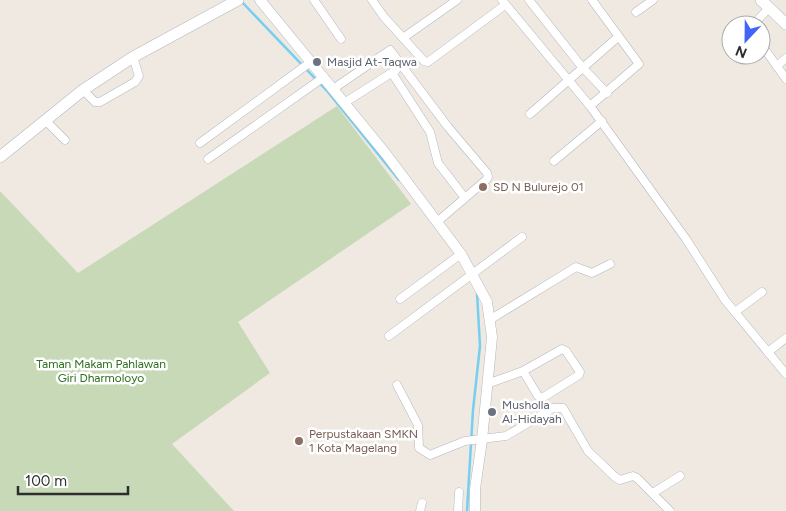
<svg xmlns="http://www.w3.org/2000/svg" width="786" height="511" viewBox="0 0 786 511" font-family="Figtree,sans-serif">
  <rect width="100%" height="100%" fill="#efe9e1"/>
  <polygon fill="#c8d9b8" points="337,106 411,204 238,322 270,373 172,444 234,511 0,511 0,191 78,273"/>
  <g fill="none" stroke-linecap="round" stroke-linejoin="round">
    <g stroke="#75cff0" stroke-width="2.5">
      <polyline points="241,1 328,92 399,180"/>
      <polyline points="467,511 473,410 480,346 477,293"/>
    </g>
    <defs>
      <g id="minor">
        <polyline points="314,0 341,39"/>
        <polyline points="372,0 384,17 424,61 428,62 505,5"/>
        <polyline points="502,0 590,106"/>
        <polyline points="529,0 582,67 607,93"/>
        <polyline points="592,0 639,64 590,106 686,239 725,300 786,374"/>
        <polyline points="636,12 653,0"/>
        <polyline points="753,25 769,8"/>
        <polyline points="403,38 457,0"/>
        <polyline points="761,44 786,79"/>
        <polyline points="777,66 786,58"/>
        <polyline points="392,73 430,132 438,163 465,198"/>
        <polyline points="333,89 390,50 448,127 487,173 488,177 486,180 437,222"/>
        <polyline points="83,90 95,102 100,102 135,82 139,76 133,57"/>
        <polyline points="344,103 396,70"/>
        <polyline points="530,114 618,37"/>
        <polyline points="45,120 65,140"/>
        <polyline points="200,143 312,61"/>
        <polyline points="208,159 324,77"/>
        <polyline points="554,161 602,121"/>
        <polyline points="400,299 461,254"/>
        <polyline points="735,312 762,292"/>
        <polyline points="491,319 576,267 592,273 610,264"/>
        <polyline points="389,336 522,237"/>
        <polyline points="768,352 786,338"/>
        <polyline points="487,384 523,371 538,396 542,398 579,375 580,372 566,351 562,349 523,371"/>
        <polyline points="397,385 418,425 419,448 430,455 465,441 506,436 553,408 563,408 588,451 615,477 620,480 633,476 637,478 670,511"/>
        <polyline points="653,493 680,476"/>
        <polyline points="420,511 422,503"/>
        <polyline points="458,511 459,492"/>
      </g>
      <polyline id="tertiary" points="260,0 386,154 461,254 487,302 492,337 482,440 475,489 475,511"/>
      <g id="secondary">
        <polyline points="761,0 786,24"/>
        <polyline points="0,157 83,90 133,57 238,0"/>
      </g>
    </defs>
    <use href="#minor" stroke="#b4b7c1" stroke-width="9"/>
    <use href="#tertiary" stroke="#b4b7c1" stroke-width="11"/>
    <use href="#secondary" stroke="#b4b7c1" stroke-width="12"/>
    <use href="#minor" stroke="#fff" stroke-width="8"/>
    <use href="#tertiary" stroke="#fff" stroke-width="10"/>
    <use href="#secondary" stroke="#fff" stroke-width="11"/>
  </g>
  <g fill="#6b7280" stroke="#fff" stroke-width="2">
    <circle cx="317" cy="62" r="5"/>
    <circle cx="492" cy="412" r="5"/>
  </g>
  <g fill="#8d6e63" stroke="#fff" stroke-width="2">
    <circle cx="483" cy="187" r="5"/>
    <circle cx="299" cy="441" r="5"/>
  </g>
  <g text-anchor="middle" stroke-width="5" stroke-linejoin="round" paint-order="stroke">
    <g font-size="12" fill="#5b616d" stroke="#fff" text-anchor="start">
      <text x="327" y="66">Masjid At-Taqwa</text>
      <text x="502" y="409">Musholla<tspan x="502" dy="14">Al-Hidayah</tspan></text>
    </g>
    <g font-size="12" fill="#785e54" stroke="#fff" text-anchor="start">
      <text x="493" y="191">SD N Bulurejo 01</text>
      <text x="309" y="438">Perpustakaan SMKN<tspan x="309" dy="14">1 Kota Magelang</tspan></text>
    </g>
    <g font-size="12" fill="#2c6e1b" stroke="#fff">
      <text x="101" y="368">Taman Makam Pahlawan<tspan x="101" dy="14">Giri Dharmoloyo</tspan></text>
    </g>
  </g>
  <g transform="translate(746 40) rotate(202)"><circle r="24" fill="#ffffff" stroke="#ababab"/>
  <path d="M0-4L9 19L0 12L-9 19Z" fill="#4264fb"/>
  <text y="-8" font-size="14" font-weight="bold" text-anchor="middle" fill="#2e2e2e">N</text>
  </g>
  <path d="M18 486v8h110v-8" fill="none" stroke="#2e2e2e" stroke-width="2.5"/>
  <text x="25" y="486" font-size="15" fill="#2e2e2e" stroke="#ffffff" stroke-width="4" paint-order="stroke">100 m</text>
</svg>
